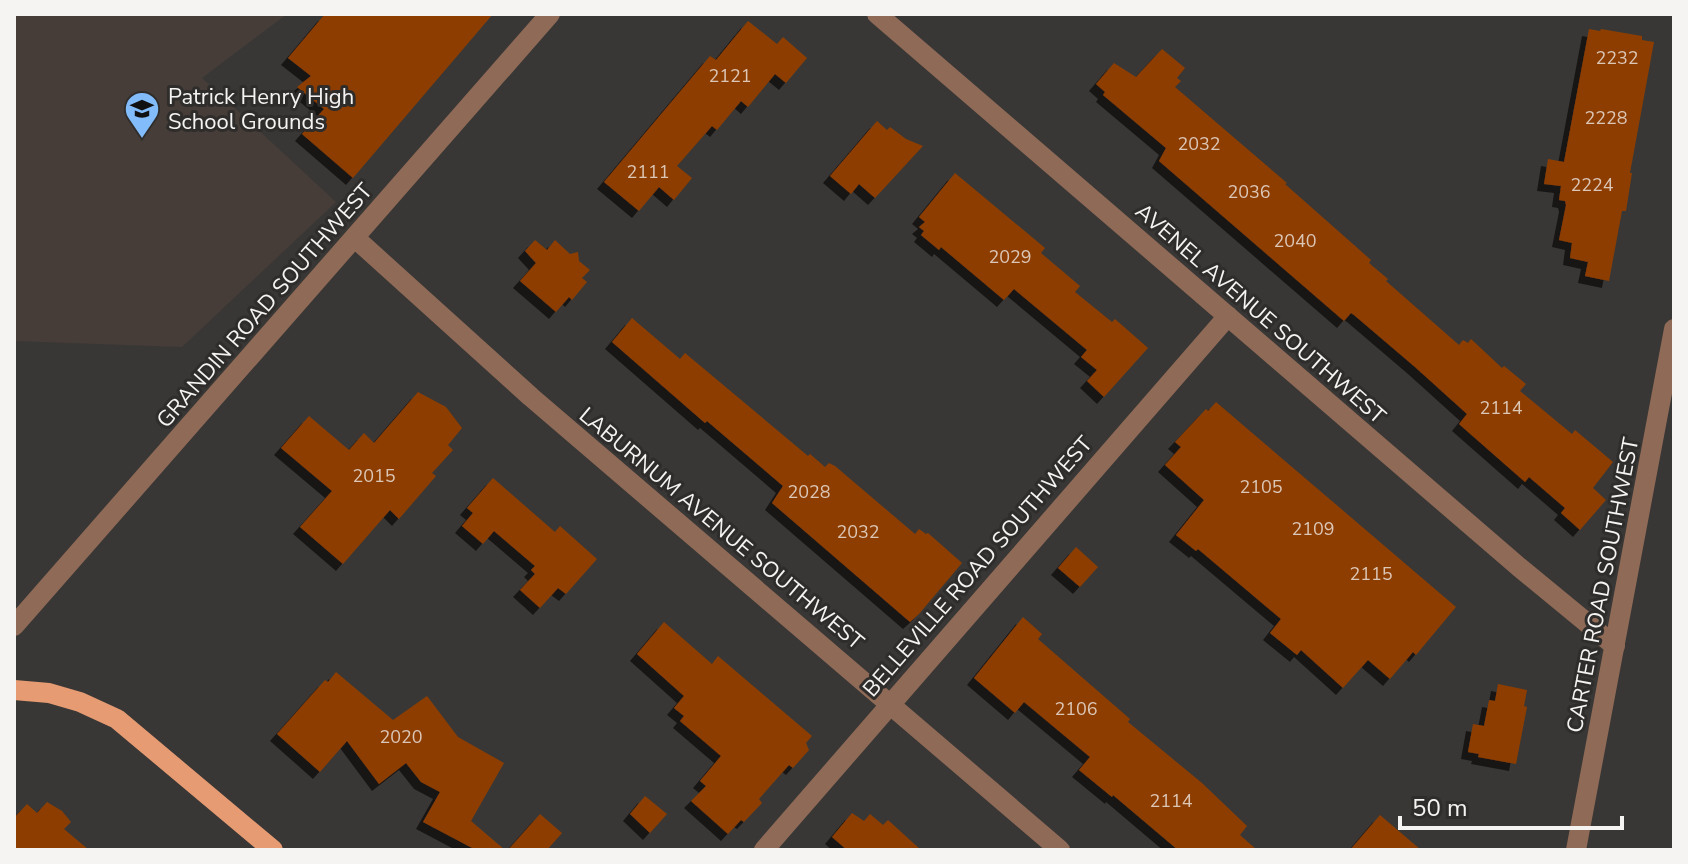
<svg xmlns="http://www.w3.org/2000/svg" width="1688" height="864" viewBox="0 0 1688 864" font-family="'Nunito Sans',sans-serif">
  <defs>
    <filter id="shadow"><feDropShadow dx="-7" dy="7" stdDeviation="0" flood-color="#0009"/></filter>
  </defs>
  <rect width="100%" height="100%" fill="#393735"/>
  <polygon fill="#463d38" points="14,14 287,14 202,78 336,202 182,347 14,341"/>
  <g fill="#8d3e00" filter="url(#shadow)">
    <polygon points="325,14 493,14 353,178 302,134 324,109 297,87 311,76 288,58"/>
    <polygon points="748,21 777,44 783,37 807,58 786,83 775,74 748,107 741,101 717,130 712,126 677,166 692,178 674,200 659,187 639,211 604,182 710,56 716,60"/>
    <polygon points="1589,29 1600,31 1601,29 1642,36 1642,40 1654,42 1630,173 1632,173 1626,211 1622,211 1609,281 1585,276 1588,262 1570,258 1572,243 1559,240 1566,205 1565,201 1559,200 1561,186 1544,184 1548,159 1564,162"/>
    <polygon points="1162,49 1185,68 1177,78 1181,81 1175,87 1287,183 1285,184 1371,260 1369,263 1388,279 1386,281 1459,345 1463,340 1468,343 1471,339 1502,368 1504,366 1526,384 1520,391 1572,434 1575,430 1613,462 1593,488 1606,500 1580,530 1561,513 1565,508 1529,477 1525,482 1459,424 1467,414 1415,367 1354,315 1351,313 1344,321 1159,161 1166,148 1103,95 1105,92 1096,84 1114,63 1136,77"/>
    <polygon points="877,121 887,130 890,127 906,139 923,146 875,198 859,184 851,194 830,176"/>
    <polygon points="955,173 1045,248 1041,253 1080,286 1075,292 1112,322 1115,319 1148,348 1104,397 1087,381 1097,370 1081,357 1087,350 1014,289 1004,300 941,247 939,250 921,235 924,231 919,227 925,222 919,217"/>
    <polygon points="535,240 547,250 555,240 570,254 578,252 579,261 590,270 582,278 587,282 572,300 569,297 556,312 520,281 536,263 525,251"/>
    <polygon points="632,318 680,359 685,353 808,456 810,454 825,467 829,463 835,466 915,534 919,529 926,534 928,533 962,563 919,614 910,622 772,503 783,486 707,421 705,423 612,342"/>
    <polygon points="418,392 446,407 462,428 448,445 453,450 432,473 436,476 399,519 390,510 343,564 300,527 332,491 281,448 309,416 349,450 364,433 374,443"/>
    <polygon points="1216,402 1456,607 1416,655 1413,652 1390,679 1368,660 1343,688 1301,650 1297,655 1270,633 1281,619 1198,549 1196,551 1176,535 1204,500 1165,465 1181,447 1175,442 1206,409 1208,411"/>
    <polygon points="493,478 555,532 560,526 597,559 566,594 558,588 540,608 520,590 535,574 531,570 535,566 494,531 483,544 462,526 473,513 467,508"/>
    <polygon points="1076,547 1098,567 1080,587 1058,568"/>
    <polygon points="1023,617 1042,634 1038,639 1130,719 1128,722 1202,783 1247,826 1240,835 1257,850 1178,850 1113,795 1112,797 1079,770 1090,757 1024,702 1015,713 974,678"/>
    <polygon points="664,622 712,664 718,656 812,736 806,743 809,750 793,768 789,765 759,799 762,803 744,822 741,820 728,834 691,801 706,786 700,781 721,756 680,721 684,716 674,708 684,696 637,654"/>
    <polygon points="336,672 393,720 427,696 458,737 504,763 471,821 505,850 476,850 423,822 440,792 421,782 406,763 379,784 347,741 320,772 277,734 325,680 328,682"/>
    <polygon points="1498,684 1527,690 1524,706 1527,707 1516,764 1478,757 1479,754 1468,752 1473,724 1484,726 1489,700 1495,701"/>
    <polygon points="645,796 667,814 650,833 630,814"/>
    <polygon points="47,802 62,811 71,822 64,829 89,850 14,850 14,818 27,804 37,813"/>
    <polygon points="852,813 864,821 870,814 883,825 888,820 921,850 847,850 832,837"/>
    <polygon points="540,814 562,833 547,850 508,850"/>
    <polygon points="1380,815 1421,850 1350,850"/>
  </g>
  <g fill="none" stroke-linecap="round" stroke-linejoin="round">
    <g stroke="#8f6a57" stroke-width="20">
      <polyline points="877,14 1519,567 1615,646"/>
      <polyline points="355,238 531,397 1060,850"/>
      <polyline points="764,850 1228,316"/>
      <polyline points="1576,850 1674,329"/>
    </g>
    <polyline stroke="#8f6a57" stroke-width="20" points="14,626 550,14"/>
    <polyline stroke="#e69b72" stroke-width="20" points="14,690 49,693 80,702 117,719 273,850"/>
  </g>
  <defs>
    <symbol id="school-pin" viewBox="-11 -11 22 30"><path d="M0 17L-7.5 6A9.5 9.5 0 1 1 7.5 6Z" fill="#82bcfa" stroke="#2f2d2b"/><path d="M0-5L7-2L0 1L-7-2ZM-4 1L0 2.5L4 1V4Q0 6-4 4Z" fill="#111"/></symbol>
  </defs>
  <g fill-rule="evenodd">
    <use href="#school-pin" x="122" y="89" width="40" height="54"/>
  </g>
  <g text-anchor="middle" stroke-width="6" stroke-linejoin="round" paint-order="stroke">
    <g font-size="18" fill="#dcc6b6">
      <text x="1617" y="64">2232</text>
      <text x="730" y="82">2121</text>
      <text x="1606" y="124">2228</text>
      <text x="1199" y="150">2032</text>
      <text x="648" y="178">2111</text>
      <text x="1592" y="191">2224</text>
      <text x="1249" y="198">2036</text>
      <text x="1295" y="247">2040</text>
      <text x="1010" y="263">2029</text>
      <text x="1501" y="414">2114</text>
      <text x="374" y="482">2015</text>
      <text x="1261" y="493">2105</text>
      <text x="809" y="498">2028</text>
      <text x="1313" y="535">2109</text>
      <text x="858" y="538">2032</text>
      <text x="1371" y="580">2115</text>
      <text x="1076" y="715">2106</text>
      <text x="401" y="743">2020</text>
      <text x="1171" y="807">2114</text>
    </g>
    <g font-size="22" fill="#f6f4f3" stroke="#2f2d2b" text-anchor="start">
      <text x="168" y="104">Patrick Henry High<tspan x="168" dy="25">School Grounds</tspan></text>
    </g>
    <g font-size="22" fill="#f6f4f3" stroke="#2f2d2b">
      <text transform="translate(264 305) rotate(-49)" y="8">GRANDIN ROAD SOUTHWEST</text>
      <text transform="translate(1261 313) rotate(41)" y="8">AVENEL AVENUE SOUTHWEST</text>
      <text transform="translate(722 528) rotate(40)" y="8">LABURNUM AVENUE SOUTHWEST</text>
      <text transform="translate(977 566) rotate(-49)" y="8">BELLEVILLE ROAD SOUTHWEST</text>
      <text transform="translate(1602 585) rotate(-79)" y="8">CARTER ROAD SOUTHWEST</text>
    </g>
  </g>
  <rect width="1688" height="864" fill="none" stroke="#f6f4f3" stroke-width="32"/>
  <path d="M1400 816v12h222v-12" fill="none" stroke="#f6f4f3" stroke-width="4"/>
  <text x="1412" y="816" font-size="24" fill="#f6f4f3" stroke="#2f2d2b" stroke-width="6" paint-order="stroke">50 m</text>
</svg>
